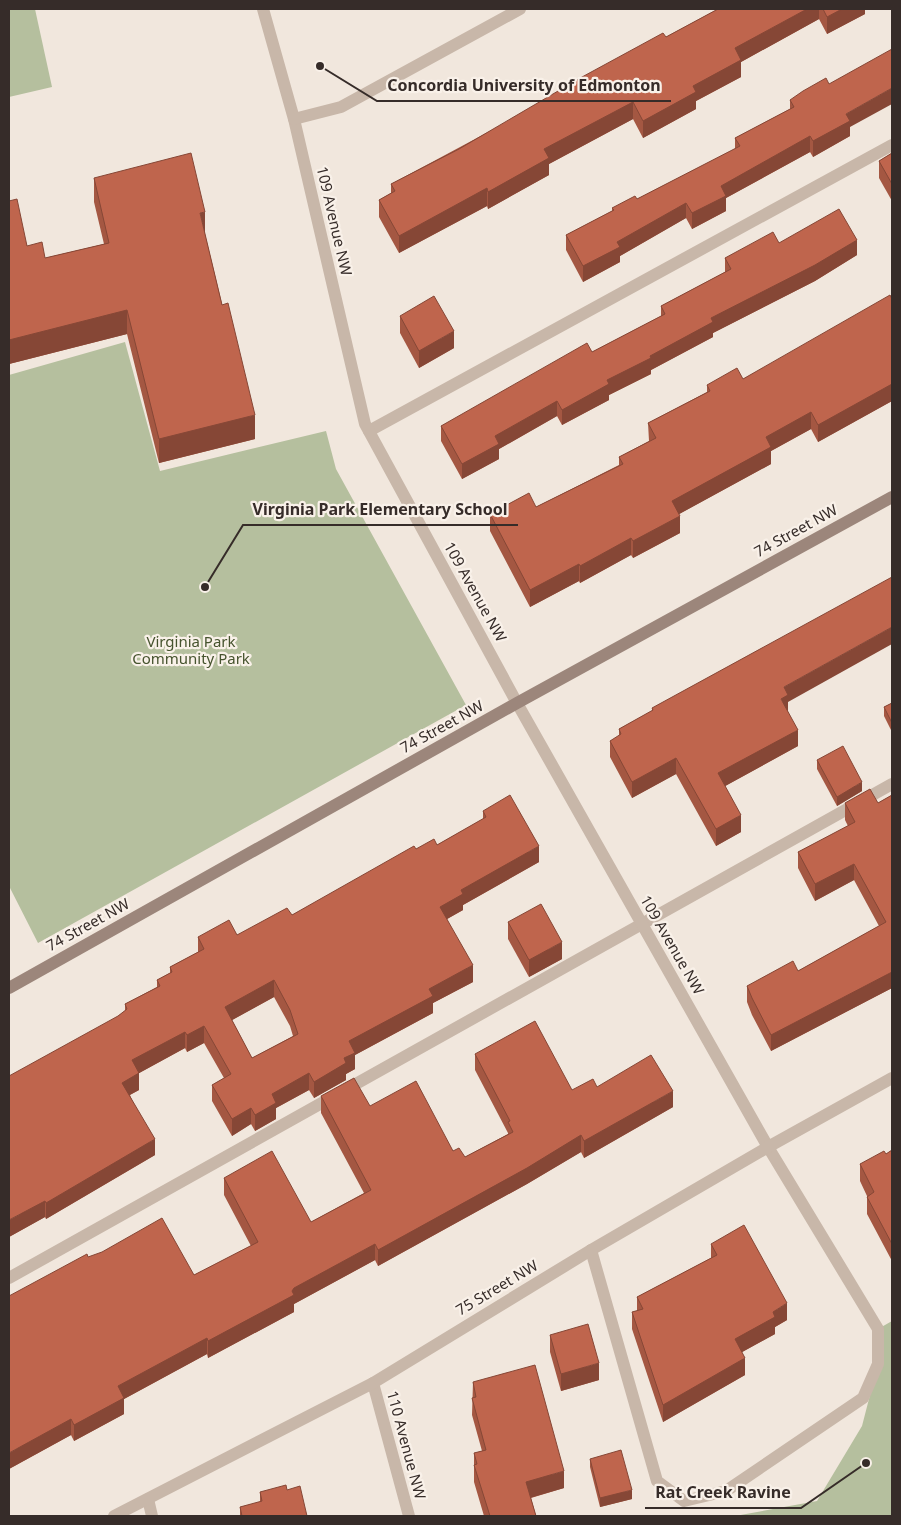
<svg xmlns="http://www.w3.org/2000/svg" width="901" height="1525" viewBox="0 0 901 1525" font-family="'Noto Sans',sans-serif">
  <rect width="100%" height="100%" fill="#f1e7dd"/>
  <g fill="#b5bf9e">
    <polygon points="9,9 35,9 52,87 9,97"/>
    <polygon points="125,342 160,471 326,431 336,469 466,705 38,943 9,886 9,375"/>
    <polygon points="892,1321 892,1516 735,1516 817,1501 862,1426 878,1364 878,1329"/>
  </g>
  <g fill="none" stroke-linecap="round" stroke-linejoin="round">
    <g stroke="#c8b7a9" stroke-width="12">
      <polyline points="369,431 892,145"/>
      <polyline points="591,1250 657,1481 684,1501 726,1491 863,1398 878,1364 878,1329 768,1147"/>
      <polyline points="9,1278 892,784"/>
      <polyline points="148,1499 152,1516"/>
    </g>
    <g stroke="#c8b7a9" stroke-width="12">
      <polyline points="263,9 294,119 365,424 517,703 768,1147"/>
      <polyline points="294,119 341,107 520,9"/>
      <polyline points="373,1383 409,1516"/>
      <polyline points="114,1516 373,1383 591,1250 768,1147 892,1078"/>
    </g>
    <polyline stroke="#9c867b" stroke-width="12" points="9,988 517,703 892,497"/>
  </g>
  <g fill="#a45742" fill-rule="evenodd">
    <polygon points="718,9 865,9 865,14 827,34 819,19 741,62 741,77 696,101 696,109 643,138 633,119 549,164 549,175 488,209 487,206 399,253 379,217 379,200 391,193 391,184"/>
    <polygon points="790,100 850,127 850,136 813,157 810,152 726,198 726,211 692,229 686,218 620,256 620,262 583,282 566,250 566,235 612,211 612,208 637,199 735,149 735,138 790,109"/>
    <polygon points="892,153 892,201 879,178 879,161"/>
    <polygon points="94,178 205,234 255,439 159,463 127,334 9,364 9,201 27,246 45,258 104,244 94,202"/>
    <polygon points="779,243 857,255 815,281 713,333 713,337 651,370 651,374 609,395 609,400 562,425 557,416 499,449 499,459 462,479 441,441 441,426 592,352 661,316 661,306 725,272 725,258"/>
    <polygon points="892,299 892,401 818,442 811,429 771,451 771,464 679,514 680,533 633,558 631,555 580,583 579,581 530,607 490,531 490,514 536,507 619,465 619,457 649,441 648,423 707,392 707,385 743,379"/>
    <polygon points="400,316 454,348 419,368 400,333"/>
    <polygon points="788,702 788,712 798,746 725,786 741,832 716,846 676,774 632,798 610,757 610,741 619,736 619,729 652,711 652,708"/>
    <polygon points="892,703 892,732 884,716 884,707"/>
    <polygon points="817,760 862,791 837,806 817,769"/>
    <polygon points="892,795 892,988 771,1051 752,1015 747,1002 747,986 798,971 879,926 854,880 815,901 798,868 798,852 848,826 845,820 845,803 878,803"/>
    <path d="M 483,811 L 539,862 L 463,905 L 463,910 L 447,919 L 473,982 L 433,1003 L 433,1013 L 355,1055 L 355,1069 L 346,1074 L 346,1080 L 314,1098 L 309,1090 L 276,1108 L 276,1119 L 255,1131 L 251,1124 L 232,1136 L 212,1101 L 212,1085 L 224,1078 L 204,1043 L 187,1052 L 185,1048 L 139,1073 L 139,1090 L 130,1095 L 155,1155 L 46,1219 L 45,1217 L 9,1237 L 118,1016 L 125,1011 L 125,1004 L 157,987 L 157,980 L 170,973 L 170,967 L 198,952 L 198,937 L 237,935 L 292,915 L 416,849 L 437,845 L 483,819 ZM 274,997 L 290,1026 L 293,1036 L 252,1058 L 232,1020 Z"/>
    <polygon points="508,922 562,959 529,977 508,939"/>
    <polygon points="475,1054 572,1090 597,1087 673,1107 584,1158 581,1152 527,1184 378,1266 375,1260 294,1304 294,1312 208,1358 207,1354 124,1399 124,1414 74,1441 71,1435 9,1469 88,1257 194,1275 251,1246 224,1195 224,1178 311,1222 364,1193 321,1113 321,1096 370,1106 465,1157 508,1134 508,1133 475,1070"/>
    <polygon points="892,1150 892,1261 867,1214 867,1196 860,1181 860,1164 886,1154"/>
    <polygon points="711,1244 787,1320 775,1327 775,1334 742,1352 745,1375 663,1422 632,1329 632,1312 637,1311 637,1297 711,1258"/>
    <polygon points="550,1335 599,1380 561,1391 550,1352"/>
    <polygon points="473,1382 564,1488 531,1498 536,1516 484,1516 474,1482 474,1453 482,1451 472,1415"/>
    <polygon points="590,1459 632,1499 600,1507 590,1467"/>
    <polygon points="287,1490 307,1516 240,1516 240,1507 260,1502 260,1492"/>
  </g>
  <g fill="#864736">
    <polygon points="807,9 819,9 819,19 741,62 741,77 696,101 696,109 643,138 643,121 735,48"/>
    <polygon points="842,9 865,9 865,14 827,34 827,17"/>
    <polygon points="892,88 892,104 850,127 850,136 813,157 813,141 846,114"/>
    <polygon points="633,102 633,119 549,164 549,175 488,209 488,192 544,149"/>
    <polygon points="810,136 810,152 726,198 726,211 692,229 692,213 721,186"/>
    <polygon points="487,188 487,206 399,253 399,236"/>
    <polygon points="686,203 686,218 620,256 620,262 583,282 583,266 617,242"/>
    <polygon points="205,212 205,236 200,213"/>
    <polygon points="857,240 857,255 815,281 713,333 713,337 651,370 651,374 609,395 609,400 562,425 562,410 607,380 711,318"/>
    <polygon points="127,310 127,334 9,364 9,340"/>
    <polygon points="454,331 454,348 419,368 419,351"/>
    <polygon points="892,384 892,401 818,442 818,425"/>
    <polygon points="557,401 557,416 499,449 499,459 462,479 462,464 495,436"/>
    <polygon points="811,412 811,429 771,451 771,464 672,518 672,501 766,437"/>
    <polygon points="255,415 255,439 159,463 159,439"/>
    <polygon points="680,516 680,533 633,558 633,541"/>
    <polygon points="631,538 631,555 580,583 580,566"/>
    <polygon points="579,564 579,581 530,607 530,590"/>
    <polygon points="892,627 892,644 788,702 788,712 781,699 784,687"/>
    <polygon points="798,730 798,746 718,790 718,773"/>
    <polygon points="676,758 676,774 632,798 632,782"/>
    <polygon points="862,782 862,791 837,806 837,797"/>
    <polygon points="741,815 741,832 716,846 716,829"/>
    <polygon points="539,846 539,862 463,905 463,910 440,923 440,907 461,890"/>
    <polygon points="854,864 854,880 815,901 815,884"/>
    <polygon points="562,942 562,959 529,977 529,960"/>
    <polygon points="473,965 473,982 433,1003 433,1013 355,1055 355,1069 346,1074 346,1080 314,1098 314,1082 344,1058 349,1041 429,989"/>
    <polygon points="892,972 892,988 771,1051 771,1035"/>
    <polygon points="274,980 274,997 225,1024 225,1007"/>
    <polygon points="204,1026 204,1043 187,1052 187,1035"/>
    <polygon points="185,1032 185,1048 132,1077 132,1060"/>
    <polygon points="139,1073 139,1090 122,1099 122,1083"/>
    <polygon points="309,1073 309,1090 276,1108 276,1119 255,1131 255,1115 272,1094"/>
    <polygon points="673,1091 673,1107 584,1158 584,1141"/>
    <polygon points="251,1108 251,1124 232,1136 232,1119"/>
    <polygon points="581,1135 581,1152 527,1184 378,1266 378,1250"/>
    <polygon points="155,1139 155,1155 46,1219 46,1203"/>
    <polygon points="45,1201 45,1217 9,1237 9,1220"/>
    <polygon points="375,1244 375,1260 294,1304 294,1312 208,1358 208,1341 292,1291 294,1288"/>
    <polygon points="787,1303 787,1320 775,1327 775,1334 735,1356 735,1339 773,1312"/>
    <polygon points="207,1338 207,1354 124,1399 124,1414 74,1441 74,1425 118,1386"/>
    <polygon points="745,1358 745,1375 663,1422 663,1405"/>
    <polygon points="599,1363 599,1380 561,1391 561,1374"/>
    <polygon points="71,1419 71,1435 9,1469 9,1453"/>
    <polygon points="564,1471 564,1488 526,1499 526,1482"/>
    <polygon points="632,1490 632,1499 600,1507 600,1498"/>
  </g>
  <g fill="#bf654d" stroke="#864736" fill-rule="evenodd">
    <polygon points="718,9 807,9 735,48 741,60 693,86 696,92 643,121 633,102 544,149 549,158 488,192 487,188 399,236 379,200 395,191 391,184 459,149 582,77 663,33 666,37"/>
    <polygon points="823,9 842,9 827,17"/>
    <polygon points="892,49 892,88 846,114 850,121 813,141 810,136 721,186 726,196 692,213 686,203 617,242 620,247 583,266 566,235 614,210 612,208 635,196 637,199 740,146 735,138 794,107 790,100 803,91 826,78 829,84"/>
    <polygon points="191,153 205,212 200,213 222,305 228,303 255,415 159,439 127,310 9,340 9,201 17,199 27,246 42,242 45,258 109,243 94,178"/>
    <polygon points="892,153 892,184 879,161"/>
    <polygon points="839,209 857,240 815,265 711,318 713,322 650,356 651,358 607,380 609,384 562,410 557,401 495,436 499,444 462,464 441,426 587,343 592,352 665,314 661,306 731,269 725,258 773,232 779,243"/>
    <polygon points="890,295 892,299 892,384 818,425 811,412 766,437 771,447 672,501 680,516 633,541 631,538 580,566 579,564 530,590 490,514 529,493 536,507 623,464 619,457 656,438 648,423 710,391 707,385 737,368 743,379"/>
    <polygon points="434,296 454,331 419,351 400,316"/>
    <polygon points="892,577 892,627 784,687 788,695 781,699 798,730 718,773 741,815 716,829 676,758 632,782 610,741 621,734 619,729 653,710 652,708"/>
    <polygon points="892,703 892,723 884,707"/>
    <polygon points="843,746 862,782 837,797 817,760"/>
    <polygon points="870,789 878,803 892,795 892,972 771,1035 752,998 747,986 793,961 798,971 886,922 854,864 815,884 798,852 855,822 845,803"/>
    <path d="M 510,795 L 539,846 L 461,890 L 463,894 L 440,907 L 473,965 L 429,989 L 433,996 L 349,1041 L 355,1053 L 344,1058 L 346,1063 L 314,1082 L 309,1073 L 272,1094 L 276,1103 L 255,1115 L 251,1108 L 232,1119 L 212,1085 L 231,1074 L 204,1026 L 187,1035 L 185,1032 L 132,1060 L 139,1073 L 122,1083 L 155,1139 L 46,1203 L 45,1201 L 9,1220 L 9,1076 L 118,1016 L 127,1009 L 125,1004 L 160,986 L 157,980 L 172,972 L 170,967 L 204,949 L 198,937 L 229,920 L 237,935 L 287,908 L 292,915 L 414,846 L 416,849 L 434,839 L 437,845 L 486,817 L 483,811 ZM 274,980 L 290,1010 L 298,1034 L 252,1058 L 225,1007 Z"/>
    <polygon points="541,904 562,942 529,960 508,922"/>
    <polygon points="535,1021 572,1090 593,1079 597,1087 651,1055 673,1091 584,1141 581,1135 527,1168 378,1250 375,1244 294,1288 292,1291 294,1295 208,1341 207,1338 118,1386 124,1398 74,1425 71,1419 9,1453 9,1296 87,1254 88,1257 102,1252 162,1218 194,1275 258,1242 224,1178 272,1151 311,1222 371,1190 321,1096 354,1078 370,1106 416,1081 453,1151 459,1148 465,1157 513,1132 508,1122 510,1121 475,1054"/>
    <polygon points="892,1150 892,1244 867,1197 874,1192 860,1164 884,1151 886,1154"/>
    <polygon points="744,1225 787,1303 773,1312 775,1317 735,1339 745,1358 663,1405 632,1312 643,1309 637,1297 717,1255 711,1244"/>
    <polygon points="588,1324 599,1363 561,1374 550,1335"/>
    <polygon points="535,1365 564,1471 526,1482 536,1516 490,1516 474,1465 477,1464 474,1453 486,1450 472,1398 476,1397 473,1382"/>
    <polygon points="621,1450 632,1490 600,1498 590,1459"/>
    <polygon points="286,1485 287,1490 300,1486 307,1516 242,1516 240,1507 262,1501 260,1492"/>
  </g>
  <g text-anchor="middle" stroke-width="4.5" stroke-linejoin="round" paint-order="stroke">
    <g font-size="15" fill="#362c29" stroke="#f9f1e9">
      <text transform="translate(334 221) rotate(77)" y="5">109 Avenue NW</text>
      <text transform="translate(796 531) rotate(-29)" y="5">74 Street NW</text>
      <text transform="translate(475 592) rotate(61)" y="5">109 Avenue NW</text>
      <text transform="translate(442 727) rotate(-29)" y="5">74 Street NW</text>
      <text transform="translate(88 925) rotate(-29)" y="5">74 Street NW</text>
      <text transform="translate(672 945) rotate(60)" y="5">109 Avenue NW</text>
      <text transform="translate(497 1288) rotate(-31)" y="5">75 Street NW</text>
      <text transform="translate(406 1445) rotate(75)" y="5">110 Avenue NW</text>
    </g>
    <g font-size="15" fill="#46532e" stroke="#f9f1e9">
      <text x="191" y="647">Virginia Park<tspan x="191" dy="17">Community Park</tspan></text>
    </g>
  </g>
  <path fill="none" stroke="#362c29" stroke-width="2" d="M320 66L377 101H671M205 587L243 525H518M866 1463L801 1508H645"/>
  <g fill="#362c29" stroke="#f9f1e9" stroke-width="2">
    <circle cx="320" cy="66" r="5"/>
    <circle cx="205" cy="587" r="5"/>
    <circle cx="866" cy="1463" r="5"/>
  </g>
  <g font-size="16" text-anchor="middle" font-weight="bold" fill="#362c29" stroke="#f9f1e9" stroke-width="4.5" stroke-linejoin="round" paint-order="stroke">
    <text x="524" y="91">Concordia University of Edmonton</text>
    <text x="380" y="515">Virginia Park Elementary School</text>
    <text x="723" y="1498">Rat Creek Ravine</text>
  </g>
  <rect width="901" height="1525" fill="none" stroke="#362c29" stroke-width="20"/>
</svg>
